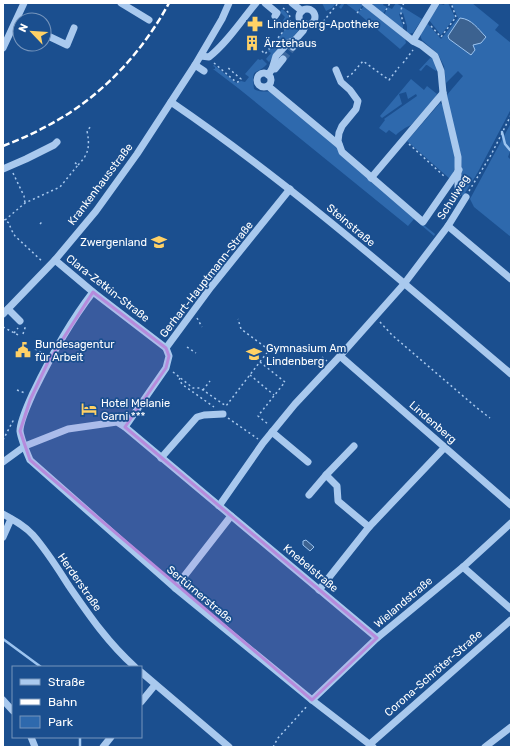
<svg xmlns="http://www.w3.org/2000/svg" width="514" height="750" viewBox="0 0 514 750" font-family="Rubik,sans-serif">
  <rect width="100%" height="100%" fill="#1b4f8f"/>
  <g fill="#2e69ad">
    <polygon points="322,3 336,3 332,8 326,11"/>
    <polygon points="342,3 360,3 363,5 357,12 345,3 341,9 339,7"/>
    <polygon points="372,3 384,3 383,5 387,7 383,14 373,5"/>
    <polygon points="396,3 422,19 413,33 408,34 407,33 407,26 403,13 399,14 403,26 403,29 384,15 388,7 392,9"/>
    <polygon points="445,3 448,3 455,17 441,35 429,20 440,4 444,5"/>
    <path d="M 454,3 L 472,3 L 499,25 L 495,30 L 511,43 L 511,109 L 478,172 L 462,198 L 462,172 L 461,159 L 446,96 L 463,76 L 458,71 L 446,83 L 444,66 L 438,54 L 422,40 C 418,34 424,28 427,23 L 441,39 L 458,18 L 452,5 Z"/>
    <polygon points="364,6 405,39 406,43 400,49 359,14 358,13"/>
    <path d="M 282,9 C 290,15 291,20 285,28 L 277,21 L 279,19 L 282,22 L 285,17 L 280,12 Z"/>
    <polygon points="289,25 290,25 298,30 298,31 292,38 287,41 269,62 266,59 271,53 268,51"/>
    <polygon points="432,56 438,69 436,71 427,65 426,65 421,71 419,70"/>
    <path d="M 258,59 L 260,60 L 262,59 L 267,64 C 256,76 251,66 254,89 C 259,92 264,92 271,91 L 335,142 L 415,218 L 435,234 L 434,236 L 414,219 L 408,226 L 238,88 L 213,69 L 215,69 L 215,67 L 213,66 L 214,65 L 235,82 L 237,83 L 241,81 L 245,82 L 249,77 L 245,74 Z"/>
    <polygon points="411,79 424,90 427,86 437,94 435,98 411,125 405,128 398,133 396,135 389,130 386,133 379,128 385,120 384,119 417,96 416,94 408,99 406,92 399,94 402,104 382,118 380,116"/>
    <path d="M 440,103 L 443,105 L 456,157 C 456,166 454,172 450,179 L 407,141 Z"/>
    <polygon points="511,123 511,149 508,157 511,160 511,237 474,207 470,199"/>
  </g>
  <g fill="#3c6290" stroke="#9cc4f0">
    <path d="M 460,18 C 472,19 478,29 486,37 L 481,43 L 473,45 L 475,50 L 471,55 L 449,39 L 448,36 Z"/>
    <polygon points="306,540 314,547 310,551 303,545 303,541"/>
  </g>
  <g fill="none" stroke-linecap="round" stroke-linejoin="round">
    <g stroke="#9cc4f0" stroke-width="2.5">
      <polyline points="502,132 505,144 510,150"/>
      <polyline points="3,639 41,667"/>
      <polyline points="80,747 80,737"/>
    </g>
    <polyline stroke="#3d69a0" stroke-width="7" stroke-dasharray="7 3.5" stroke-linecap="butt" points="283,59 293,47"/>
    <g stroke="#a9c9ee" stroke-width="1.5" stroke-dasharray="2 3" stroke-linecap="butt">
      <path d="M 404,3 C 399,11 401,16 404,24"/>
      <polyline points="386,10 390,3"/>
      <polyline points="357,13 361,9"/>
      <polyline points="313,22 319,27 338,3"/>
      <polyline points="290,23 296,28"/>
      <polyline points="431,26 441,37 456,17 451,3"/>
      <polyline points="262,51 265,54 290,23 290,18 289,13 283,8"/>
      <polyline points="214,63 236,82 238,82 241,79 227,67"/>
      <polyline points="403,63 413,50"/>
      <polyline points="347,77 351,75 363,61 389,80 399,67"/>
      <polyline points="409,144 445,177"/>
      <path d="M 78,165 C 89,154 90,146 87,131 L 91,126"/>
      <polyline points="13,173 24,196 25,203"/>
      <polyline points="469,191 491,155 511,115"/>
      <polyline points="3,219 9,223 11,229 15,236 43,262"/>
      <polyline points="5,220 25,203 60,187 78,165 74,162"/>
      <polyline points="40,224 42,222"/>
      <polyline points="197,318 202,327"/>
      <polyline points="380,322 392,335 477,408 490,418"/>
      <polyline points="3,327 20,336"/>
      <polyline points="14,333 18,328"/>
      <polyline points="23,334 26,325"/>
      <polyline points="187,347 196,353"/>
      <polyline points="35,349 46,355"/>
      <polyline points="322,357 327,361"/>
      <polyline points="260,362 285,382 258,416 268,424"/>
      <polyline points="173,372 193,388 200,388 226,406 269,350 241,329 238,319"/>
      <polyline points="250,375 274,395"/>
      <polyline points="180,378 179,380 183,385 214,407"/>
      <polyline points="17,390 25,393"/>
      <polyline points="203,390 210,381"/>
      <polyline points="228,418 258,439"/>
      <polyline points="3,440 14,419"/>
      <polyline points="273,747 278,738 308,705"/>
    </g>
    <g stroke="#a9c9ee" stroke-width="7">
      <polyline points="121,3 149,20"/>
      <polyline points="265,3 277,13 275,16"/>
      <polyline points="292,3 302,11"/>
      <polyline points="365,3 413,41 421,45 435,56 441,71 443,93 458,157 458,193"/>
      <circle cx="307" cy="17" r="8"/>
      <polyline points="44,34 67,45 74,28"/>
      <polyline points="413,41 436,3"/>
      <polyline points="293,47 294,45 295,40"/>
      <polyline points="3,48 24,3"/>
      <path d="M 201,56 L 209,57 C 227,43 241,21 256,3"/>
      <polyline points="195,65 204,71"/>
      <polyline points="272,69 275,69 283,59"/>
      <polyline points="336,70 341,82 350,90 358,101 356,109 342,126 339,133 338,141 342,152 423,222 459,170"/>
      <circle cx="264" cy="80" r="7"/>
      <polyline points="268,75 272,69 276,56 288,43 295,40 303,31 306,24"/>
      <polyline points="268,86 339,145"/>
      <path d="M 171,102 C 291,184 400,280 511,374"/>
      <polyline points="3,169 26,159 54,145 57,142"/>
      <polyline points="371,178 443,93"/>
      <polyline points="448,226 511,279"/>
      <polyline points="55,260 93,292 166,348"/>
      <path d="M 93,292 C 69,323 50,358 33,393 C 29,402 20,421 20,431 C 21,439 27,453 30,460 L 175,588 L 312,700 L 373,747"/>
      <polyline points="8,309 20,321"/>
      <polyline points="3,314 55,260 96,211 137,154 195,65 222,19 229,3"/>
      <polyline points="340,356 511,505"/>
      <polyline points="125,427 166,368 169,356 166,348 211,287 290,189"/>
      <polyline points="272,432 308,462"/>
      <polyline points="354,446 326,475 337,486 338,501 369,527"/>
      <polyline points="161,458 197,417 204,415 223,414"/>
      <polyline points="3,462 25,446 68,429 117,422 125,427 377,638"/>
      <polyline points="309,495 326,475"/>
      <polyline points="219,506 263,443 295,404 340,356 404,284 448,226 466,197"/>
      <path d="M 3,514 C 14,520 25,526 33,535 C 47,551 58,569 69,586 C 89,615 108,643 135,667"/>
      <polyline points="3,537 11,519"/>
      <polyline points="463,567 511,609"/>
      <polyline points="175,588 231,516"/>
      <polyline points="319,590 369,527 445,447"/>
      <polyline points="141,672 229,747"/>
      <polyline points="3,700 13,711"/>
      <polyline points="312,700 377,638 463,567 511,523"/>
      <polyline points="141,702 155,685"/>
      <polyline points="31,737 35,747"/>
      <polyline points="370,744 511,620"/>
      <polyline points="103,747 111,737"/>
      <polyline points="485,747 511,727"/>
    </g>
    <path stroke="#fff" stroke-width="2.5" stroke-dasharray="7 3" stroke-linecap="butt" d="M 3,146 C 21,139 39,131 56,121 C 104,94 143,51 169,3"/>
  </g>
  <path fill="#b68bdc" fill-opacity="0.2" stroke="#b68bdc" stroke-width="3" stroke-linejoin="round" d="M 93,292 L 166,348 L 169,356 L 166,368 L 125,427 L 377,638 L 312,700 L 30,460 L 20,431 L 30,400 L 48,362 Z"/>
  <defs>
    <symbol id="pharmacy-bare" viewBox="-9 -9 18 18"><path d="M-2-6h4v4h4v4h-4v4h-4v-4h-4v-4h4Z" fill="#ffd166" stroke="#1b4f8f" stroke-width="2.5" paint-order="stroke"/></symbol>
    <symbol id="building-bare" viewBox="-9 -9 18 18"><path d="M-4-6H4V6H1V3H-1V6H-4ZM-2.5-4.3h1.7v1.8h-1.7ZM.8-4.3h1.7v1.8H.8ZM-2.5-1h1.7V.8h-1.7ZM.8-1h1.7V.8H.8Z" fill="#ffd166" stroke="#1b4f8f" stroke-width="2.5" paint-order="stroke"/></symbol>
    <symbol id="school-bare" viewBox="-9 -9 18 18"><path d="M0-5L7-2L0 1L-7-2ZM-4 1L0 2.5L4 1V4Q0 6-4 4Z" fill="#ffd166" stroke="#1b4f8f" stroke-width="2.5" paint-order="stroke"/></symbol>
    <symbol id="civic-bare" viewBox="-9 -9 18 18"><path d="M-.6-6.5H3V-4.5H.6V-3L4-1V1h2V6H-6V1h2V-1L-.6-3ZM-1.2 2.5V6h2.4V2.5Z" fill="#ffd166" stroke="#1b4f8f" stroke-width="2.5" paint-order="stroke"/></symbol>
    <symbol id="hotel-bare" viewBox="-9 -9 18 18"><path d="M-6-4.5h1.5V1H6V5H4.5V3h-9V5H-6ZM-4 0a1.8 1.8 0 1 1 3.6 0ZM.5 0V-2.5h3Q6-2.5 6 0Z" fill="#ffd166" stroke="#1b4f8f" stroke-width="2.5" paint-order="stroke"/></symbol>
  </defs>
  <g fill-rule="evenodd">
    <use href="#pharmacy-bare" x="244" y="13" width="22" height="22"/>
    <use href="#building-bare" x="241" y="32" width="22" height="22"/>
    <use href="#school-bare" x="148" y="231" width="22" height="22"/>
    <use href="#civic-bare" x="12" y="339" width="22" height="22"/>
    <use href="#school-bare" x="243" y="343" width="22" height="22"/>
    <use href="#hotel-bare" x="78" y="398" width="22" height="22"/>
  </g>
  <g text-anchor="middle" stroke-width="3.5" stroke-linejoin="round" paint-order="stroke">
    <g font-size="11" fill="#fff" stroke="#1b4f8f" text-anchor="start">
      <text x="267" y="28">Lindenberg-Apotheke</text>
      <text x="264" y="47">Ärztehaus</text>
      <text x="147" y="246" text-anchor="end">Zwergenland</text>
      <text x="35" y="348">Bundesagentur<tspan x="35" dy="13">für Arbeit</tspan></text>
      <text x="266" y="352">Gymnasium Am<tspan x="266" dy="13">Lindenberg</tspan></text>
      <text x="101" y="407">Hotel Melanie<tspan x="101" dy="13">Garni ***</tspan></text>
    </g>
    <g font-size="11" fill="#fff" stroke="#1b4f8f">
      <text transform="translate(100 184) rotate(-53)" y="4">Krankenhausstraße</text>
      <text transform="translate(453 197) rotate(-58)" y="4">Schulweg</text>
      <text transform="translate(351 225) rotate(40)" y="4">Steinstraße</text>
      <text transform="translate(206 279) rotate(-52)" y="4">Gerhart-Hauptmann-Straße</text>
      <text transform="translate(108 288) rotate(38)" y="4">Clara-Zetkin-Straße</text>
      <text transform="translate(433 422) rotate(41)" y="4">Lindenberg</text>
      <text transform="translate(311 568) rotate(40)" y="4">Knebelstraße</text>
      <text transform="translate(80 582) rotate(55)" y="4">Herderstraße</text>
      <text transform="translate(200 594) rotate(40)" y="4">Sertürnerstraße</text>
      <text transform="translate(403 602) rotate(-40)" y="4">Wielandstraße</text>
      <text transform="translate(433 673) rotate(-41)" y="4">Corona-Schröter-Straße</text>
    </g>
  </g>
  <rect width="514" height="750" fill="none" stroke="#ffffff" stroke-width="8"/>
  <rect x="12" y="666" width="130" height="72" fill="#1b4f8f" stroke="#7695bc"/>
  <rect x="20" y="679" width="20" height="6" fill="#a9c9ee" stroke="#7695bc"/>
  <text x="48" y="686" font-size="12" fill="#ffffff">Straße</text>
  <rect x="20" y="699" width="20" height="6" fill="#ffffff" stroke="#7695bc"/>
  <text x="48" y="706" font-size="12" fill="#ffffff">Bahn</text>
  <rect x="20" y="716" width="20" height="12" fill="#2e69ad" stroke="#7695bc"/>
  <text x="48" y="726" font-size="12" fill="#ffffff">Park</text>
  <g transform="translate(32 32) rotate(295)"><circle r="19" fill="#1b4f8f" stroke="#7695bc"/>
  <path d="M0-3L7 15L0 10L-7 15Z" fill="#ffd166"/>
  <text y="-6" font-size="11" font-weight="bold" text-anchor="middle" fill="#ffffff">N</text>
  </g>
</svg>
